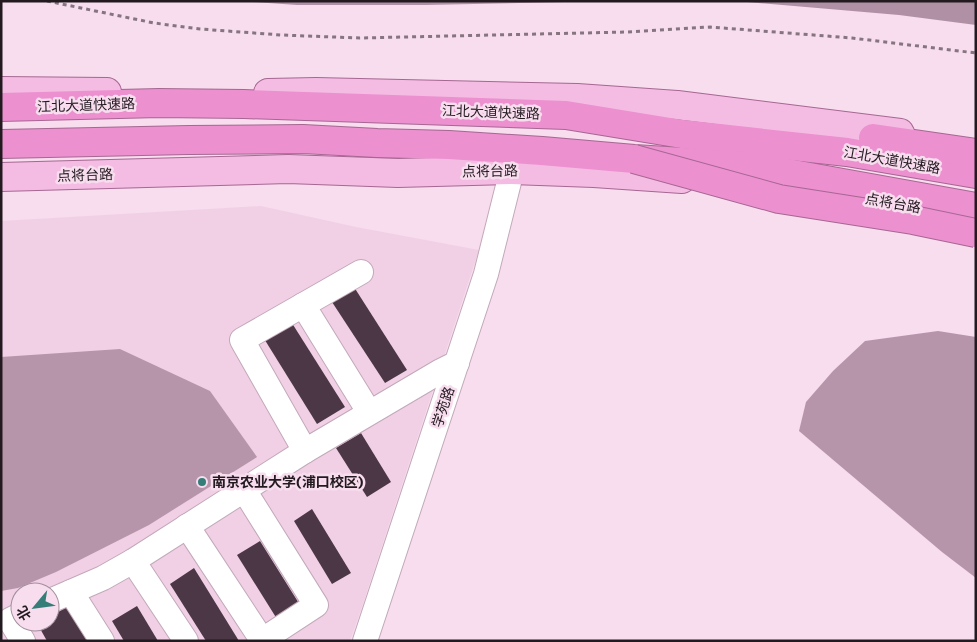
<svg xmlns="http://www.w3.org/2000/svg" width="977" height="642" viewBox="0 0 977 642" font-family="Commissioner,'Noto Sans SC',sans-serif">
  <rect width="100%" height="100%" fill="#f7ddee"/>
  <path fill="#f1d0e6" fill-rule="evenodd" d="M 261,206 L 356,227 L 479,250 L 361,610 L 350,641 L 1,641 L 1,221 ZM 20,592 L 50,592 L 50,622 L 20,622 Z"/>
  <g fill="#b695ab">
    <polygon points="938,331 976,337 976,578 942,552 799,431 806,402 833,371 865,341"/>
    <polygon points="120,349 210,391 257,457 149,525 56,572 18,588 1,591 1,357"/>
  </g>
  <g fill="#b090a5">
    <polygon points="238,1 611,1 426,5 297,5"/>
    <polygon points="717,1 976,1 976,25 899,15 747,2"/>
  </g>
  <g fill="#4b3745">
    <polygon points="354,287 407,370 385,383 332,302"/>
    <polygon points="290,320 345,407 317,424 263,337"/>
    <polygon points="361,433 391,482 367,497 336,448"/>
    <polygon points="312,509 351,573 332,584 294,521"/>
    <polygon points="260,541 300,605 277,619 237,555"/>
    <polygon points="194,568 239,641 206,641 170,584"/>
    <polygon points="70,605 91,641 47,641 38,625 43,622 50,622 50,617"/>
    <polygon points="137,606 158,641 124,641 112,621"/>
  </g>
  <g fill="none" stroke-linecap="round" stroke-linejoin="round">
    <defs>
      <g id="minor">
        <polyline points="303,305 369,412"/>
        <polyline points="305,451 242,340 361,272"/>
        <polyline points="244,490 316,605 261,641"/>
        <polyline points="187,526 262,640"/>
        <polyline points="133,561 186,641"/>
        <polyline points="71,592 102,641"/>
        <polyline points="50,601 103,578 133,561 305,451 439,372 457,363"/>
        <polyline points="20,615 10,620 23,641"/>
        <polyline points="365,641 486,274 512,170"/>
      </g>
      <g id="major">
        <polyline points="1,91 107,92"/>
        <polyline points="268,93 316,92 577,98 677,105 900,133"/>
        <polyline points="1,177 288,169 398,173 512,170 594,173 682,179"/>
      </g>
      <g id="highway">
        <polyline points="1,107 159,103 244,104 566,115 682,134 847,152 976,174"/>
        <polyline points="873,138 976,153"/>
        <polyline points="1,144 189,140 303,139 377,143 449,145 542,151 634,159 748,166 976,207"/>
      </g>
    </defs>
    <use href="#minor" stroke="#c2a9b9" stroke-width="26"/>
    <use href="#major" stroke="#a66792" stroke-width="30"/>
    <use href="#highway" stroke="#a66792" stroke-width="30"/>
    <polyline stroke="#867580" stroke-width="3" stroke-dasharray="4 4" stroke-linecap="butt" points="47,1 154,23 200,29 281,35 360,38 627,32 710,27 852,38 976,53"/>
    <use href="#minor" stroke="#fff" stroke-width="24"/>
    <use href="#major" stroke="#f4bce3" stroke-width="28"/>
    <use href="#highway" stroke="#ec90d0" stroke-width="28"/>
    <defs>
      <polyline id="highway-bridge" points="634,159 779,199 913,220 976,233"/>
    </defs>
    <use href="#highway-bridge" stroke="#a66792" stroke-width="30" stroke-linecap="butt"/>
    <use href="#highway-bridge" stroke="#ec90d0" stroke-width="28"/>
  </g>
  <circle fill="#357d78" stroke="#f7ddee" stroke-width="2" cx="202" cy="482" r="5"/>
  <g text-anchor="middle" stroke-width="5" stroke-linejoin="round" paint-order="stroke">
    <g font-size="14" fill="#231a20" stroke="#f7ddee">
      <text transform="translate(86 105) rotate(-2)" y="5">江北大道快速路</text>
      <text transform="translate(491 112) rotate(2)" y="5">江北大道快速路</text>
      <text transform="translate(892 160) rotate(10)" y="5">江北大道快速路</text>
      <text transform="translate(490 171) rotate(-1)" y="5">点将台路</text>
      <text transform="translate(85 175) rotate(-2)" y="5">点将台路</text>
      <text transform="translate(893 203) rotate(10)" y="5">点将台路</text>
      <text transform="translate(443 407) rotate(-72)" y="5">学苑路</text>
    </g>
    <g font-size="14" font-weight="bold" fill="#231a20" stroke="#f7ddee" text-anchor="start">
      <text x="212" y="487">南京农业大学(浦口校区)</text>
    </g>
  </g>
  <rect width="977" height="642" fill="none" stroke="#231a20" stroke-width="5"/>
  <g transform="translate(35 607) rotate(241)"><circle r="24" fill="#f7ddee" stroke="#a28f9c"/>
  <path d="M0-4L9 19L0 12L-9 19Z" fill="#357d78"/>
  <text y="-8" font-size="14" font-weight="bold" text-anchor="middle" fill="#231a20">北</text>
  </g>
</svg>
